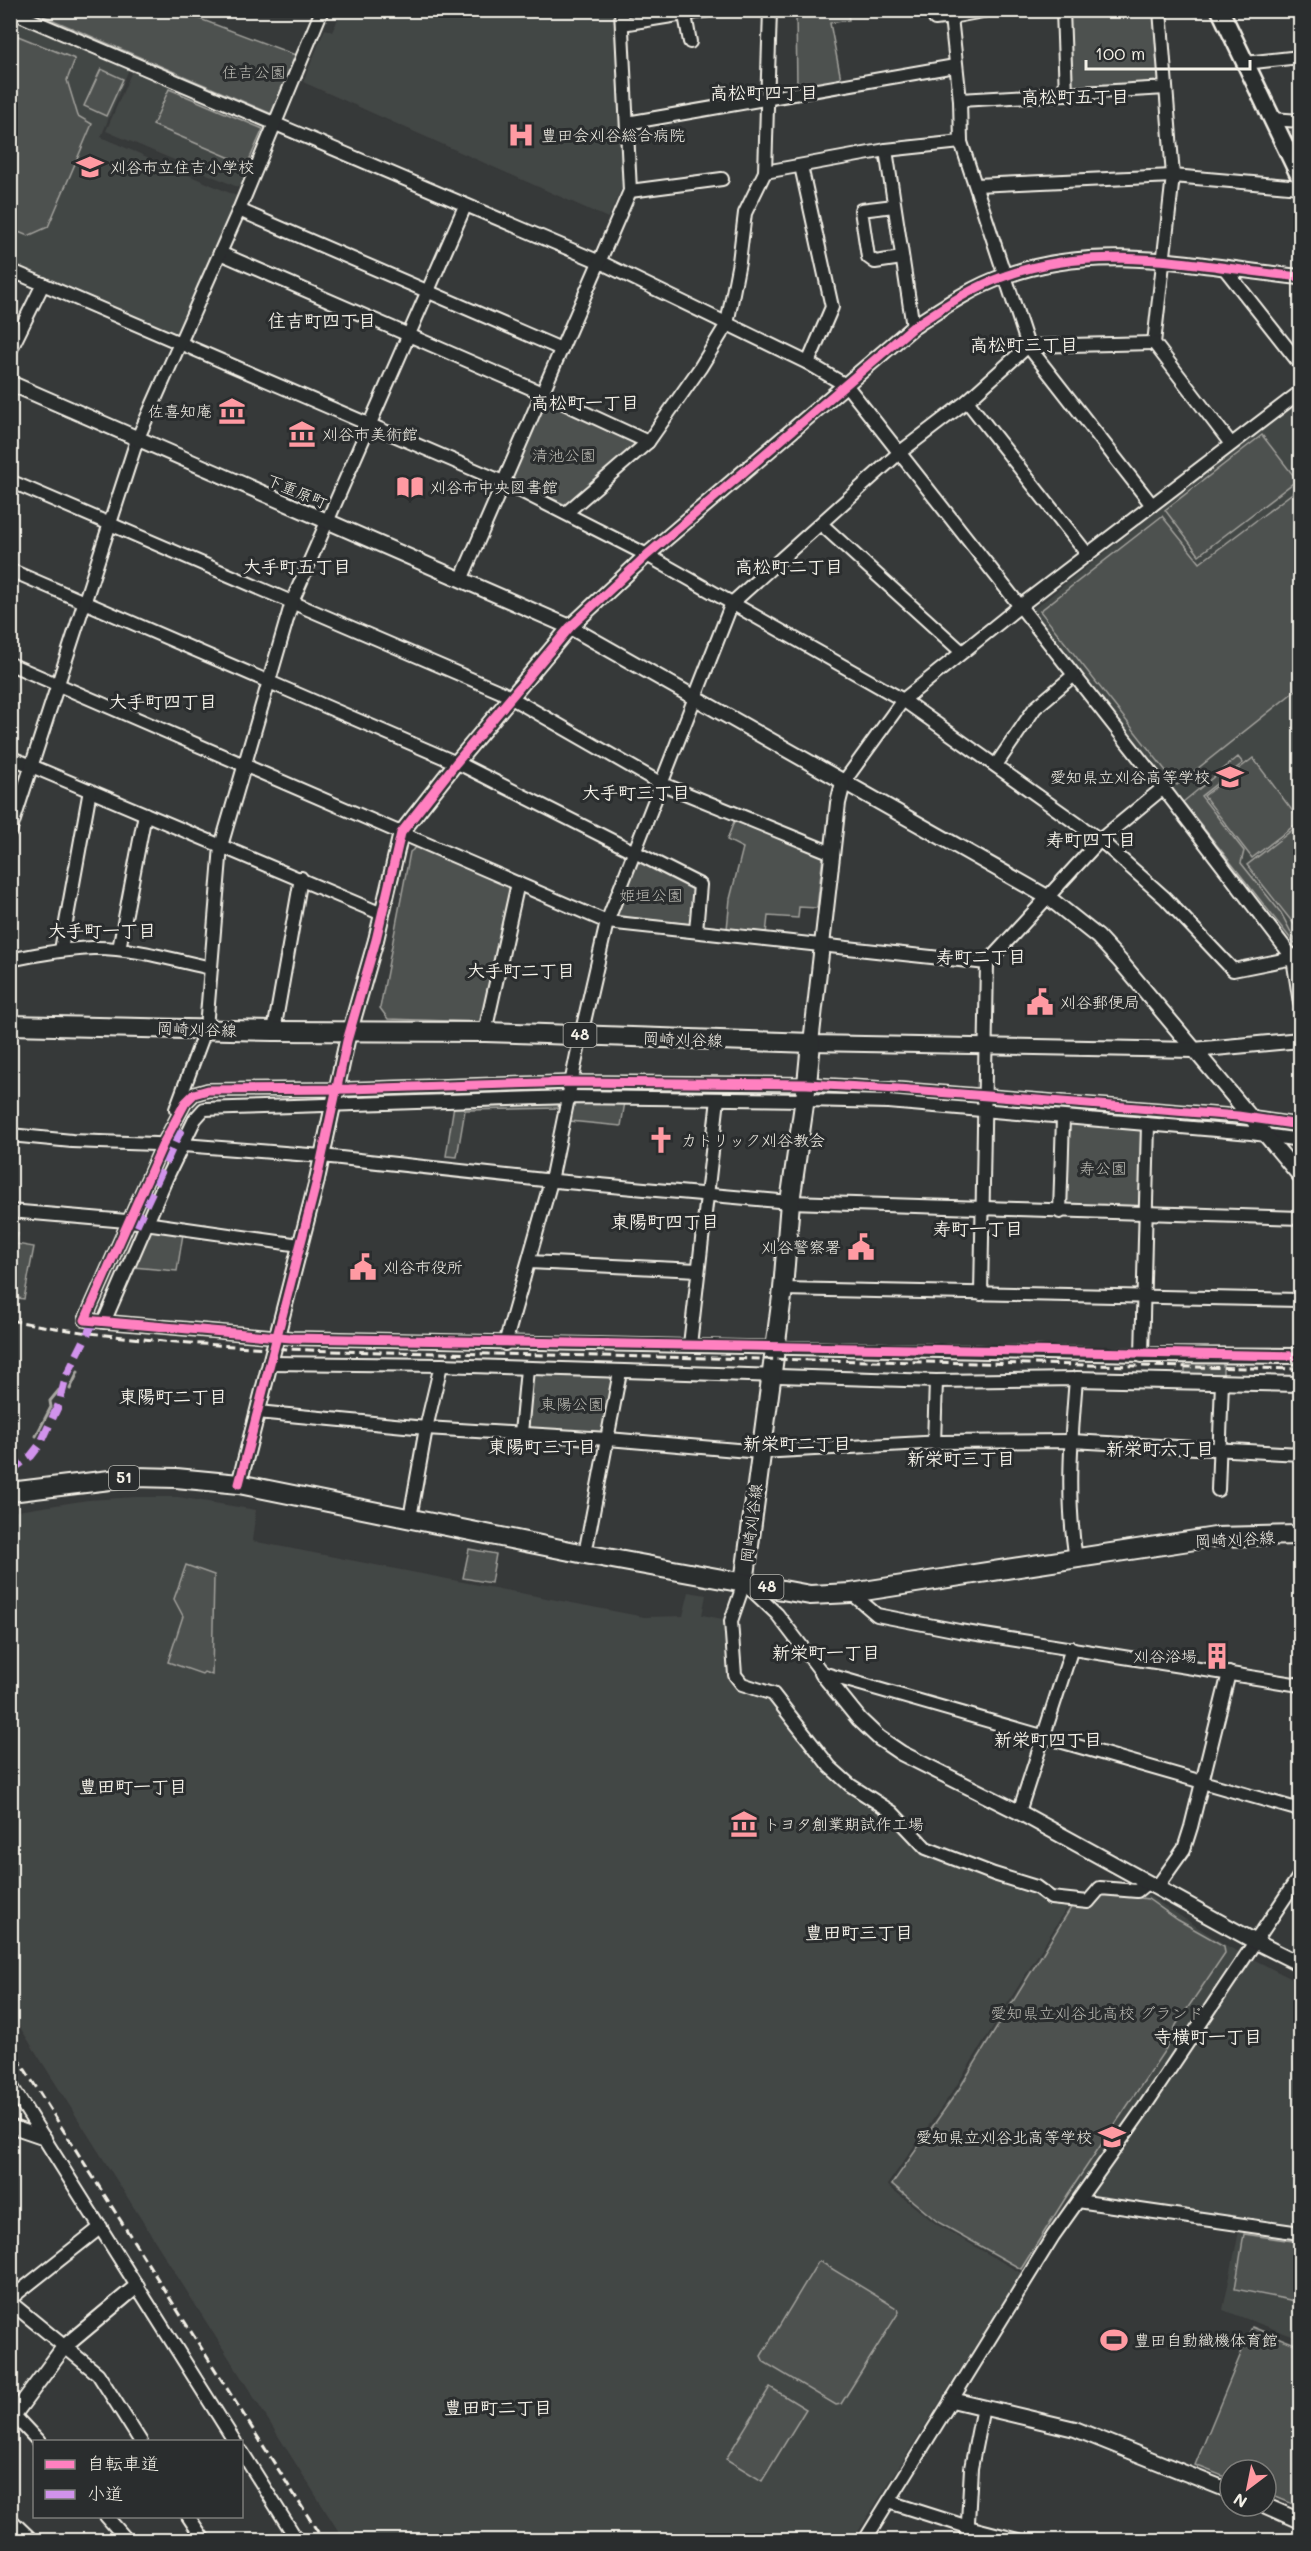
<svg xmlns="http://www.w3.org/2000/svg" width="1311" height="2551" viewBox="0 0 1311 2551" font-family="Mali,'Klee One',sans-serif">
  <rect width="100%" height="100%" fill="#363939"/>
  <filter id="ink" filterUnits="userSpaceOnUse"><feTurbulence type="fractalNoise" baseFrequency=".0167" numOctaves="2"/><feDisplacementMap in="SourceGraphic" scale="12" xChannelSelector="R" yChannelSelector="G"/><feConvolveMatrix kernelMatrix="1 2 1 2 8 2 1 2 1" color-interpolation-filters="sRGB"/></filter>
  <g filter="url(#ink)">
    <g fill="#434645">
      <polygon points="342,10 615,11 622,187 608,218 303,82 325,29 332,32"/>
      <polygon points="16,22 129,69 101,137 239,197 179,336 11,262 10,31"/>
      <polygon points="132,71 265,128 240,188 106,131"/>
      <polygon points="1300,399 1300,942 1293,948 1031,611"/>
      <polygon points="136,1497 178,1497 256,1510 252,1541 644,1617 683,1616 689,1592 706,1595 702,1615 728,1620 732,1680 769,1696 828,1769 890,1813 925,1851 1070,1903 955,2088 887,2185 936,2224 1021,2273 853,2540 344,2540 11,2013 11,1512 88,1500"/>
      <polygon points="1100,1891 1149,1896 1227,1946 1300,1983 1300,2339 1223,2310 1241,2221 1069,2196 1022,2271 937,2223 890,2185 957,2089 1071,1904"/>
    </g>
    <g fill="#4e514f" stroke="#a1a19c" stroke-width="1.5">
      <polygon points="32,11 179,11 298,56 272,114"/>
      <polygon points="796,11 847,11 849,20 830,23 841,79 797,88"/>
      <polygon points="1067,11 1154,11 1160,84 1070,89"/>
      <polygon points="18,36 75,59 67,80 78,116 92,124 48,227 28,236 11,229 10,48"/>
      <polygon points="101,69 123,79 106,116 84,106"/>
      <polygon points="169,89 263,129 247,165 153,125"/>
      <polygon points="544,400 639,444 568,506 510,479"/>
      <polygon points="1262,435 1297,480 1199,555 1165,510"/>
      <polygon points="1295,491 1300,498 1300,687 1177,785 1040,611 1162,516 1200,563"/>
      <polygon points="1238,757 1243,763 1201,796 1244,851 1241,863 1281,913 1296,942 1294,943 1183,802"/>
      <polygon points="1253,758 1300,821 1252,858 1204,796"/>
      <polygon points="735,819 823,856 817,908 799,907 798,918 768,916 766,934 727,929 730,899 743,848 727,840"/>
      <polygon points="1300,824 1300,926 1297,928 1247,865"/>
      <polygon points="417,847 511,887 481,1022 388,1019 380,1008 410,852"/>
      <polygon points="637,859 695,889 690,924 615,916"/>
      <polygon points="559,1101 558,1108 465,1110 457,1157 446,1156 454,1105"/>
      <polygon points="625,1102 621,1126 570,1121 574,1103"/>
      <polygon points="1067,1123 1141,1129 1139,1209 1065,1206"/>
      <polygon points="150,1230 183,1234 177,1271 133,1267"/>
      <polygon points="11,1231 18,1233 16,1244 34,1247 24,1299 11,1297"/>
      <rect x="1185" y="1359" width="38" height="19"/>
      <polygon points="530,1374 615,1376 603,1435 526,1429"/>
      <polygon points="469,1549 496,1554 491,1583 463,1578"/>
      <polygon points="186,1565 214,1575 212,1675 204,1672 202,1674 168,1662 183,1616 174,1599"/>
      <polygon points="1101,1893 1148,1899 1178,1920 1224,1946 1225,1953 1176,2025 1167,2047 1068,2194 1021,2269 938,2222 892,2184 959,2089 1072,1906"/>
      <polygon points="1244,2234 1300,2242 1300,2302 1235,2289"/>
      <polygon points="818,2262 821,2262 898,2309 899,2312 841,2404 836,2405 764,2362 761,2356"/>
      <polygon points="1252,2327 1300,2346 1300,2507 1266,2493 1266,2470 1230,2470 1230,2479 1195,2465"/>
      <polygon points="770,2387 806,2409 762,2481 726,2459"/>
    </g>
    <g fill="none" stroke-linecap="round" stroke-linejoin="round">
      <g stroke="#a8a7a1" stroke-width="3">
        <polyline points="70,1389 78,1372"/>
        <polyline points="36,1436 51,1407 50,1401 59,1390"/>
      </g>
      <defs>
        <g id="minor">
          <polyline points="934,10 935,19 951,17 960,100 1166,88"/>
          <polyline points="1063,10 1066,94"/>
          <polyline points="1160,10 1173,176 1154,343 1231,444"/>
          <polyline points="10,11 600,262 808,363 847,386 1163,788 1293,958 1300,1003"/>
          <polyline points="685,15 690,42"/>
          <polyline points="951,17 988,10"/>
          <polyline points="622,24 709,10"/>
          <polyline points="1245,63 1300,57"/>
          <polyline points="960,100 961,142 1028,346 1152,505"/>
          <polyline points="1272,119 1300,121"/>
          <polyline points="627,123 955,66"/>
          <polyline points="886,150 913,327"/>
          <polyline points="801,166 832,307 808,363"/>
          <polyline points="765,172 886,150 961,142"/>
          <polyline points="976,185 1173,176 1300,187"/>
          <polyline points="630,191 722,179"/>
          <polyline points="894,206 861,210 868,257 875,262 902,258"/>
          <polyline points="239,210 561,349"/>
          <polyline points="220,253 542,393 648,442"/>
          <polyline points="1225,269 1300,364"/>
          <polyline points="10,270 503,482 647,555 903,700 1100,840 1165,898 1233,970 1293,958 1300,953"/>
          <polyline points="10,351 43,284"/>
          <polyline points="967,401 1088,555"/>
          <polyline points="10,481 501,692 660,783 832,853"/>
          <polyline points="566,513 648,442 700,368 727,324 739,262 745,213 765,172 770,10"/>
          <polyline points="821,524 962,652"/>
          <polyline points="10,570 466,767 700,885 696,931"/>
          <polyline points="461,580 630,191 621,10"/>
          <polyline points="10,664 607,922 987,963 981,1294"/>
          <polyline points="10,757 382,914"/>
          <polyline points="996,765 1035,708 1074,675"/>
          <polyline points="843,783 903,700 1020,606 1300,392"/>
          <polyline points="10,832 137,440 239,210 322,10"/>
          <polyline points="119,949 145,814"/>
          <polyline points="61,950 90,790"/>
          <path d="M 10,960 C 38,954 65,949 93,948 C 132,947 173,960 211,968"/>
          <polyline points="987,963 1100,840 1163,788"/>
          <polyline points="274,1031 301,878"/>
          <polyline points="485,1032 518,883"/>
          <polyline points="176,1109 206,1028 221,846 292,602 465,206"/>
          <polyline points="1148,1125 1142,1355 291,1338 85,1320 163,1144 185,1103 194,1094 208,1090 349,1089 573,1082 807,1084 898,1089 1238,1116 1300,1125"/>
          <polyline points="10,1135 72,1141 183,1145 322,1156 544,1180 790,1202 1300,1218"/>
          <polyline points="10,1211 138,1222 300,1245"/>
          <polyline points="1060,1212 1063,1118"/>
          <polyline points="529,1262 698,1270"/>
          <polyline points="783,1289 1300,1300"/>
          <polyline points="104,1322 166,1179 195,1119 204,1109 570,1097 805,1100 888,1102 1251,1133 1300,1140"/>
          <polyline points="505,1344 551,1181 581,1035 607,922 732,603 899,453 967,401 1028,346 1154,343"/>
          <polyline points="690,1345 718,1099"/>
          <path d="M 269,1363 L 441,1365 L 936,1381 L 1076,1379 C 1071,1438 1066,1500 1076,1559"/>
          <polyline points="257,1412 426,1428 608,1439 760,1452 942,1442 1072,1441 1300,1454"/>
          <polyline points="521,1433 527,1369"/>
          <polyline points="934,1443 936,1381"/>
          <polyline points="1218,1490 1222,1382"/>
          <polyline points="410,1518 426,1428 441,1365"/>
          <polyline points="585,1554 620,1372"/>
          <polyline points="851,1593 877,1615 959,1631 1300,1685"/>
          <polyline points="1019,1812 1072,1648"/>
          <polyline points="1148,1882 1137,1891 1100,1888 1088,1902 1051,1898 1036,1887 994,1874 926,1848 892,1812 850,1785 830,1767 773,1694 742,1684 735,1675 731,1621 744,1583 777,1614 822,1673 1300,1810"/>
          <polyline points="1157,1887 1184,1849 1191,1827 1229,1673"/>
          <polyline points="10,2084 235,2442"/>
          <polyline points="10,2126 45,2138"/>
          <polyline points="1078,2201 1300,2233"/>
          <polyline points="10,2299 101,2227"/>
          <polyline points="10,2302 98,2374 141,2442"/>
          <polyline points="10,2411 39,2442"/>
          <polyline points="242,2452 297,2540"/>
          <polyline points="889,2502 968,2527 1019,2540"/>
          <polyline points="106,2516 127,2540"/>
          <polyline points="188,2516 204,2540"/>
          <polyline points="10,2519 32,2540"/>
          <polyline points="865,2540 1053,2236 1143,2109 1300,1875"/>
          <polyline points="967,2540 971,2468 983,2407"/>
        </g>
        <g id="tertiary">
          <polyline points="10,383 570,627 1049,898 1098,937 1120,961 1300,1176"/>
          <polyline points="843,783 838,803 811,1043 1194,1050 1300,1040"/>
          <polyline points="1142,1355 1300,1356"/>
          <polyline points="1076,1379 1300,1384"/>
          <path d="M 239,1484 L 316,1184 L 347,1041 L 376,940 L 401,833 L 456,763 L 570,627 L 647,555 L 913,327 C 942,308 972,287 1005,276 C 1100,241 1203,267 1300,277"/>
          <polyline points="822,1673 859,1719 879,1738 901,1753 1019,1812 1254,1941 1300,1964"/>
          <polyline points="952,2400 1075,2429 1230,2491"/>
          <polyline points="10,2420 64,2347 137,2286"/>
          <polyline points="1266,2506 1300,2521"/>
        </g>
        <polyline id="secondary" points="1220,10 1300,177"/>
        <g id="primary">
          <polyline points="10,1025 274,1031 485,1032 811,1043 807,1084 790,1202 783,1289 744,1583"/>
          <polyline points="10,1492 135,1477 176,1478 239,1484 585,1554 810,1595 851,1593 1215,1537 1300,1535"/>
        </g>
      </defs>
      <use href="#minor" stroke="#f4f1e8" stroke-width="16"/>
      <use href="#tertiary" stroke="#f4f1e8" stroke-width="18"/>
      <use href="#secondary" stroke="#f4f1e8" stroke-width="21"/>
      <use href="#primary" stroke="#f4f1e8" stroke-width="22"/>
      <use href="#minor" stroke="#2a2d2e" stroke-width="12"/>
      <use href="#tertiary" stroke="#2a2d2e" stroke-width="14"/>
      <use href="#secondary" stroke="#2a2d2e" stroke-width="16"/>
      <use href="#primary" stroke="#2a2d2e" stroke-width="18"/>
      <g stroke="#f4f1e8" stroke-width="3" stroke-dasharray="9 4.5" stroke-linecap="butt">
        <path d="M 10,1320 C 117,1341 223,1346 331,1351 L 1300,1369"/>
        <polyline points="10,2046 323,2540"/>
      </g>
      <g stroke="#d193ec" stroke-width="8" stroke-dasharray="15 8" stroke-linecap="butt">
        <polyline points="136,1226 184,1123"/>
        <polyline points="10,1471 31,1456 41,1443 59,1404 66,1377 96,1317"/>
      </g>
      <defs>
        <g id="cycleway">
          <polyline points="1300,1125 1238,1116 898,1089 807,1084 573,1082 349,1089 208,1090 194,1094 185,1103 163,1144 85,1320 291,1338 1300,1356"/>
          <path d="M 239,1484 L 316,1184 L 347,1041 L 376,940 L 401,833 L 456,763 L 570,627 L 647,555 L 913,327 C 942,308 972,287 1005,276 C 1100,241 1203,267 1300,277"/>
        </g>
      </defs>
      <use href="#cycleway" stroke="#2a2d2e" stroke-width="13"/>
      <use href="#cycleway" stroke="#ff80c0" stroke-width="9"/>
    </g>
  </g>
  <defs>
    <symbol id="hospital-bare" viewBox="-9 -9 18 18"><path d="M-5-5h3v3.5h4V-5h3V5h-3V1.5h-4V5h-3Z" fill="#ff9aa2" stroke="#2a2d2e" stroke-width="2.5" paint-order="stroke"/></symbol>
    <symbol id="school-bare" viewBox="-9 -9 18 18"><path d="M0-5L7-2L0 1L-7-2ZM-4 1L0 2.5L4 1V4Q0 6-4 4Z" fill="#ff9aa2" stroke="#2a2d2e" stroke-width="2.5" paint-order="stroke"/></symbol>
    <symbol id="museum-bare" viewBox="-9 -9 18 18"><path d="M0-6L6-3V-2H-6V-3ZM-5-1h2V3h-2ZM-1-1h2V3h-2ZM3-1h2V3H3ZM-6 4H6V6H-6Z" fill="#ff9aa2" stroke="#2a2d2e" stroke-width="2.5" paint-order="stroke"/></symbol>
    <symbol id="library-bare" viewBox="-9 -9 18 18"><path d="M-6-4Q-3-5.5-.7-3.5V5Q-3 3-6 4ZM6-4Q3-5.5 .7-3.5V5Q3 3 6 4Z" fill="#ff9aa2" stroke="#2a2d2e" stroke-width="2.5" paint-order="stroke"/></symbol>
    <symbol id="civic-bare" viewBox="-9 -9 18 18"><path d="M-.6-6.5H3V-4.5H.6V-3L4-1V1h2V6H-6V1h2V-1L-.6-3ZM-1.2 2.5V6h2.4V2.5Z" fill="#ff9aa2" stroke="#2a2d2e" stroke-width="2.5" paint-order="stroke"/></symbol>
    <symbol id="church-bare" viewBox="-9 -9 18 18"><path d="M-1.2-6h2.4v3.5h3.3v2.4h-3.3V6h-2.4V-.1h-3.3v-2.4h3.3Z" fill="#ff9aa2" stroke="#2a2d2e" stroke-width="2.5" paint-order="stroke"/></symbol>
    <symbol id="building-bare" viewBox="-9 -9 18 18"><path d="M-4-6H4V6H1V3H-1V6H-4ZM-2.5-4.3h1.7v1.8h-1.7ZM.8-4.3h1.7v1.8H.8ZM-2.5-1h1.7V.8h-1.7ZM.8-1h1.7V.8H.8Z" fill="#ff9aa2" stroke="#2a2d2e" stroke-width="2.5" paint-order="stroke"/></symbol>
    <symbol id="stadium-bare" viewBox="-9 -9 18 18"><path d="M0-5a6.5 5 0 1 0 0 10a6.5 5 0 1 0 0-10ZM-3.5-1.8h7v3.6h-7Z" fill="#ff9aa2" stroke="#2a2d2e" stroke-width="2.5" paint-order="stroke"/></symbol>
  </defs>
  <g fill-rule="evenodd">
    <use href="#hospital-bare" x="502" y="116" width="38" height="38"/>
    <use href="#school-bare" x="71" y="148" width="38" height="38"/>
    <use href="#museum-bare" x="213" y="392" width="38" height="38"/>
    <use href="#museum-bare" x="283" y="415" width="38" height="38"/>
    <use href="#library-bare" x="391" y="468" width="38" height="38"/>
    <use href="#school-bare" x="1211" y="758" width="38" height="38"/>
    <use href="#civic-bare" x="1021" y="983" width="38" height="38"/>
    <use href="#church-bare" x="642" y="1121" width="38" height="38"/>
    <use href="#civic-bare" x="842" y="1228" width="38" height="38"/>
    <use href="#civic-bare" x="344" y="1248" width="38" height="38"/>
    <use href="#building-bare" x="1198" y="1637" width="38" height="38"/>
    <use href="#museum-bare" x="725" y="1805" width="38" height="38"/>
    <use href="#school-bare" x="1093" y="2118" width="38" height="38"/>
    <use href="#stadium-bare" x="1095" y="2321" width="38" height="38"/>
  </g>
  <g text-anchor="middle" stroke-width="6" stroke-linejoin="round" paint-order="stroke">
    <g fill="#2a2d2e" stroke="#b7b6b0" stroke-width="1.5">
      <rect x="563.5" y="1023" width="33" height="24" rx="4.5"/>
      <rect x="109" y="1466" width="30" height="24" rx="4.5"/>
      <rect x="750.5" y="1575" width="33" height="24" rx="4.5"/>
    </g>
    <g font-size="15" font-weight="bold" fill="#f4f1e8">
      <text x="580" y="1040">48</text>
      <text x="124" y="1483">51</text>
      <text x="767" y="1592">48</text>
    </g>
    <g font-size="16" fill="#bab9b2" stroke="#2a2d2e">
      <text x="254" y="78">住吉公園</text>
      <text x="564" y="461">清池公園</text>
      <text x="651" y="901">姫垣公園</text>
      <text x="1103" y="1174">寿公園</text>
      <text x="572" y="1410">東陽公園</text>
      <text x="1097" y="2019">愛知県立刈谷北高校 グランド</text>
    </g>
    <g font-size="16" fill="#f4f1e8" stroke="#2a2d2e" text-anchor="start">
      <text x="541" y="141">豊田会刈谷総合病院</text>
      <text x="110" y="173">刈谷市立住吉小学校</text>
      <text x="212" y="417" text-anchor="end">佐喜知庵</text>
      <text x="322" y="440">刈谷市美術館</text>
      <text x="430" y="493">刈谷市中央図書館</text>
      <text x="1210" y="783" text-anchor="end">愛知県立刈谷高等学校</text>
      <text x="1060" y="1008">刈谷郵便局</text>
      <text x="681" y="1146">カトリック刈谷教会</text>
      <text x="841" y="1253" text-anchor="end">刈谷警察署</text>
      <text x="383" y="1273">刈谷市役所</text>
      <text x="1197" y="1662" text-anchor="end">刈谷浴場</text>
      <text x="764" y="1830">トヨタ創業期試作工場</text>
      <text x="1092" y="2143" text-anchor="end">愛知県立刈谷北高等学校</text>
      <text x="1134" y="2346">豊田自動織機体育館</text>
    </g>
    <g font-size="16" fill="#f4f1e8" stroke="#2a2d2e">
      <text transform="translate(297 491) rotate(23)" y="6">下重原町</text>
      <text transform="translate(197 1029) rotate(2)" y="6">岡崎刈谷線</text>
      <text transform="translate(683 1039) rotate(2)" y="6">岡崎刈谷線</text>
      <text transform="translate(751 1523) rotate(-83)" y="6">岡崎刈谷線</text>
      <text transform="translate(1235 1539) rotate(-3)" y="6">岡崎刈谷線</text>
    </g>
    <g font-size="18" font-weight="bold" fill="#f4f1e8" stroke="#2a2d2e">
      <text x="764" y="99">高松町四丁目</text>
      <text x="1075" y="103">高松町五丁目</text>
      <text x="322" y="327">住吉町四丁目</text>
      <text x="1024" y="351">高松町三丁目</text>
      <text x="585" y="409">高松町一丁目</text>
      <text x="297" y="573">大手町五丁目</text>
      <text x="789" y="573">高松町二丁目</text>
      <text x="163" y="708">大手町四丁目</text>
      <text x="636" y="799">大手町三丁目</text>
      <text x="1091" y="846">寿町四丁目</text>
      <text x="102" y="937">大手町一丁目</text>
      <text x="981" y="963">寿町二丁目</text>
      <text x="521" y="977">大手町二丁目</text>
      <text x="665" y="1228">東陽町四丁目</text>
      <text x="978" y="1235">寿町一丁目</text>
      <text x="173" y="1403">東陽町二丁目</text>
      <text x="797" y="1450">新栄町二丁目</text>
      <text x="542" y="1453">東陽町三丁目</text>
      <text x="1160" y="1455">新栄町六丁目</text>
      <text x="961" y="1465">新栄町三丁目</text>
      <text x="826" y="1659">新栄町一丁目</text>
      <text x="1048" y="1746">新栄町四丁目</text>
      <text x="133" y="1793">豊田町一丁目</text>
      <text x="859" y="1939">豊田町三丁目</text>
      <text x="1208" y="2043">寺横町一丁目</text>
      <text x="498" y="2414">豊田町二丁目</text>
    </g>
  </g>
  <rect width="1311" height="2551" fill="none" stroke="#2a2d2e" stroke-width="36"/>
  <rect x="18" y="18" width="1275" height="2515" fill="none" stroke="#f4f1e8" stroke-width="2" filter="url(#ink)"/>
  <rect x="33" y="2440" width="210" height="78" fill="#2a2d2e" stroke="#7b7b78" stroke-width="1.5"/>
  <rect x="45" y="2460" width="30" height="9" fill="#ff80c0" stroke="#7b7b78" stroke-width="1.5"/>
  <text x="87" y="2470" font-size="18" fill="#f4f1e8">自転車道</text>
  <rect x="45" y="2490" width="30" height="9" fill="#d193ec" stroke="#7b7b78" stroke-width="1.5"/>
  <text x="87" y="2500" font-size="18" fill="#f4f1e8">小道</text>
  <g transform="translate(1248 2488) rotate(212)"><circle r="28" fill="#2a2d2e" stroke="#7b7b78" stroke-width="1.5"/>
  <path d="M0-4.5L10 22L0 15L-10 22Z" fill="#ff9aa2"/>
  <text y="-9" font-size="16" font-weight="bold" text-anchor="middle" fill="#f4f1e8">N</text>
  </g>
  <path d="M1086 60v9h164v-9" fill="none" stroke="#f4f1e8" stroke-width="3"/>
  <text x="1095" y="60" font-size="18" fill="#f4f1e8" stroke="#2a2d2e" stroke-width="4.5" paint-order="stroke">100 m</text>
</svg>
